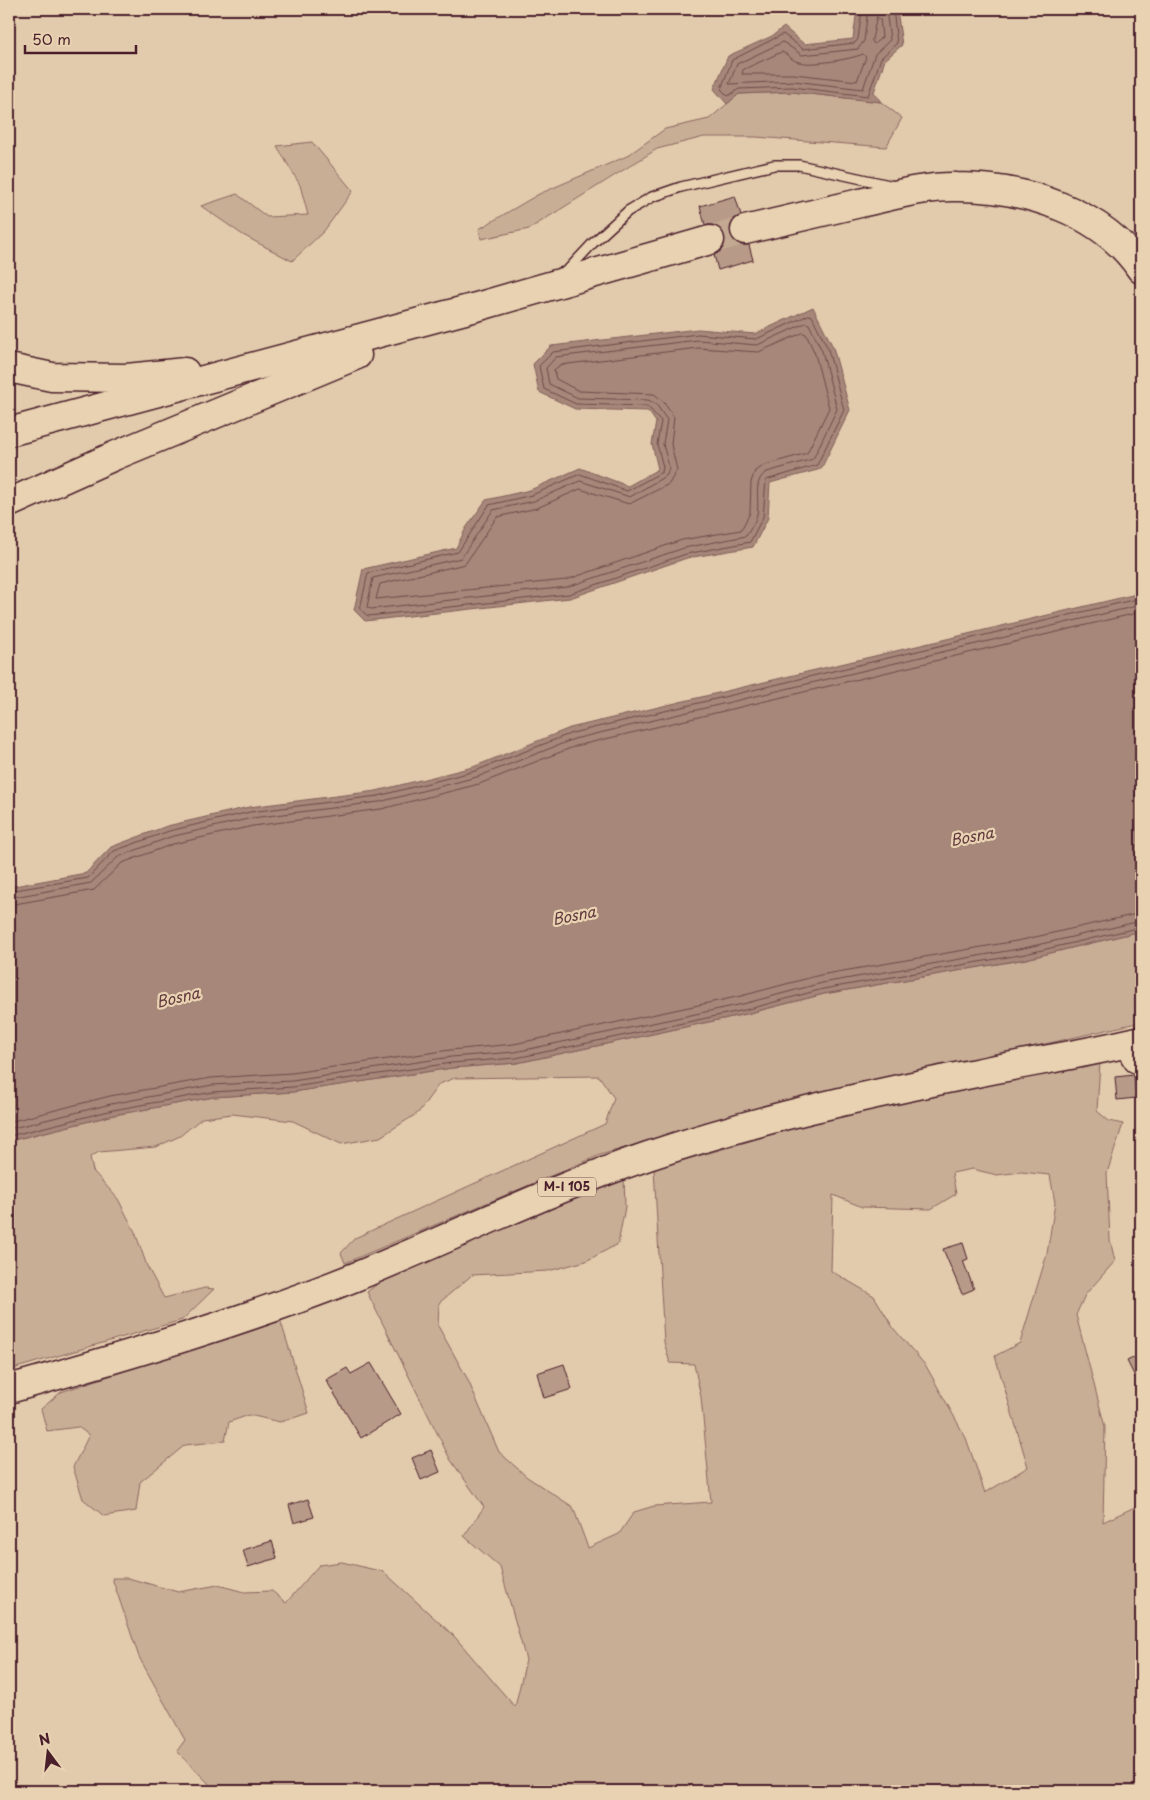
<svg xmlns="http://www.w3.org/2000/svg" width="1150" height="1800" viewBox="0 0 1150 1800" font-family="'Playpen Sans',sans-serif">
  <rect width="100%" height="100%" fill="#e2cbac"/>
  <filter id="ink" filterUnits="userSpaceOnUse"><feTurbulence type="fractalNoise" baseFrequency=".02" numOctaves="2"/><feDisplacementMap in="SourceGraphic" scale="10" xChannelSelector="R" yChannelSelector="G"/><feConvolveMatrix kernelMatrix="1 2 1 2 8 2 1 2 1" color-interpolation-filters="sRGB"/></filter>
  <g filter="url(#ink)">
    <g fill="#c9ae96" stroke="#8a6660" fill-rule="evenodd">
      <polygon points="792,92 881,102 902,118 886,147 756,137 704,137 657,149 529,229 481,239 479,229 539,194 627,156 665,129 709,119 739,94"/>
      <polygon points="312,142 353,191 324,231 292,261 243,235 201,206 237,194 267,217 308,215 300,185 277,146"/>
      <polygon points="1141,931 1141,1022 919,1073 813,1094 600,1155 345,1263 341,1253 355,1238 605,1124 614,1098 599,1076 455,1078 439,1084 418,1113 380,1137 341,1144 293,1121 232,1114 202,1118 180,1136 156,1147 99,1152 90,1157 93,1171 118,1199 135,1232 147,1266 164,1298 205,1288 214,1289 182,1320 9,1370 9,1141 114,1115 214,1097 293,1092 452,1068 517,1063 746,1014 824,994 1026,959"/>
      <path d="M 1100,1062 L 1097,1111 L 1109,1121 L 1123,1124 L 1107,1173 L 1110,1240 L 1115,1261 L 1085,1295 L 1076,1315 L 1105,1427 L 1103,1522 L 1141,1504 L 1141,1791 L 216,1791 L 177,1751 L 185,1740 L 139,1657 L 112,1578 L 128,1578 L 178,1592 L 218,1585 L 244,1592 L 272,1591 L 286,1603 L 319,1565 L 342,1562 L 384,1572 L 454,1636 L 515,1707 L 526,1660 L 500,1567 L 464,1536 L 484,1507 L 450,1459 L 367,1292 L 381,1281 L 624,1177 L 625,1207 L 618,1244 L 586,1261 L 548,1271 L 472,1275 L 439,1303 L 438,1326 L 467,1378 L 499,1452 L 527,1477 L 573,1507 L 588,1548 L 619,1534 L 634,1512 L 654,1506 L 711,1502 L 701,1397 L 694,1364 L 670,1363 L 664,1342 L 654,1169 L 835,1116 ZM 972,1169 L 997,1175 L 1021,1172 L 1050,1175 L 1055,1203 L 1047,1254 L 1020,1343 L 995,1356 L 1028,1467 L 985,1493 L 966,1438 L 926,1366 L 894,1329 L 874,1296 L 831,1271 L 833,1195 L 862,1207 L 931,1209 L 956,1194 L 952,1173 Z"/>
      <polygon points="280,1319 309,1413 280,1422 249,1415 229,1422 225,1441 185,1445 140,1482 136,1511 104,1516 83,1499 73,1467 89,1435 78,1427 47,1431 41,1409 61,1392"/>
    </g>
    <g fill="#a68779" stroke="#815d5a">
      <polygon points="857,9 897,9 902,45 885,60 874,92 881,102 792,92 739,94 727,104 714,89 728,56 772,36 784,27 804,44 853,39"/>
      <polygon points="813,307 833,347 850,410 821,469 770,483 768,518 753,547 687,558 570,598 365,621 354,610 363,569 456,548 466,528 486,500 530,490 580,468 628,486 658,469 652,444 656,422 648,411 575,409 539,392 533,364 551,346 698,329 755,334"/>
      <polygon points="1141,593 1141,931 1026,959 824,994 746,1014 517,1063 452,1068 293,1092 214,1097 114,1115 9,1141 9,887 86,873 111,847 167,826 249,807 376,791 473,767 570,728"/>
    </g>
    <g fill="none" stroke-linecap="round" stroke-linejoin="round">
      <g stroke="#6f494a" stroke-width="1">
        <polyline points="862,9 858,39 855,43 803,49 783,34 732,60 721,89 728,96 739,89 792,87 868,96 881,58 897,43 893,9"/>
        <polyline points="868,9 864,41 858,49 802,55 783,42 737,64 729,84 793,81 863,89 875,54 890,40 886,9"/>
        <polygon points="877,17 880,19 882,37 874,44 872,41"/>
        <path d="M 782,52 C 788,54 792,61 799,62 C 811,66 852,59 863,54 L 866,57 L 857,81 L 794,74 L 742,74 L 743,70 Z"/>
        <polygon points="809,315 812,316 828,349 844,410 817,465 766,480 763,517 750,542 686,554 569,594 368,616 360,609 368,573 458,552 489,505 532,495 580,474 627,491 662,472 663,467 657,444 661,421 647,406 576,404 544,389 539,366 553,352 698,334 756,339"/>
        <path d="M 806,323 L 809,324 L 822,351 L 837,409 L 813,459 L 767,472 C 752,480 760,500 757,514 C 756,521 750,530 746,536 L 684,548 L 567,587 L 371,609 L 367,607 L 373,578 L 461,558 L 493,510 L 534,501 L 580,481 L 630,497 L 667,475 L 669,467 L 663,444 L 667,420 L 656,404 L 648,400 L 578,398 L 549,384 L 546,368 L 556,357 L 698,340 L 757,345 Z"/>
        <polygon points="803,333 806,334 815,354 829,408 807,453 765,465 755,471 751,482 750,513 741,530 682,540 566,580 376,599 380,584 465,564 497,517 537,508 580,489 629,504 669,484 677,470 671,444 674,417 662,400 654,394 579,391 556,379 554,370 560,365 698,348 758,352"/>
        <polyline points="9,891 88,878 114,851 169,831 250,812 378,796 475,771 572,733 1141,598"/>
        <polyline points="9,898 91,883 118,857 170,837 252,818 379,802 477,777 574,739 1141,605"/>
        <polyline points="9,905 94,890 122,863 173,844 253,826 381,809 479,784 576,746 1141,612"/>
        <polyline points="9,1122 110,1096 211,1078 292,1073 450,1050 514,1044 741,996 820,975 1022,940 1141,913"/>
        <polyline points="9,1129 111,1104 212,1085 292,1081 451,1057 515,1052 743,1004 822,983 1024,948 1141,921"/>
        <polyline points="9,1136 113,1110 213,1092 293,1087 451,1063 516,1058 745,1010 823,989 1025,954 1141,927"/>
      </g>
    </g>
    <g fill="#b79a88" stroke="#4a1f2b">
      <polygon points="735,196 741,215 734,219 730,225 730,234 733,240 740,245 749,245 753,260 718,270 714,255 722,250 725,244 725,236 720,228 713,225 705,225 700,206"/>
      <polygon points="1134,1075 1136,1098 1117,1100 1115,1077"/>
      <polygon points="963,1243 968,1259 963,1261 974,1289 962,1294 943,1249"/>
      <polygon points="1141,1354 1141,1389 1127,1361"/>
      <polygon points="371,1363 401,1414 361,1438 326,1380 347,1368 351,1374"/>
      <polygon points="564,1364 572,1389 544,1398 537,1373"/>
      <polygon points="431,1450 440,1472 421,1480 412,1458"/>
      <polygon points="308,1499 314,1517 294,1523 289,1505"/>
      <polygon points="272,1541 277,1558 248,1567 243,1550"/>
    </g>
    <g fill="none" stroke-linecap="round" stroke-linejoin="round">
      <polyline stroke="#c4a992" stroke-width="28" stroke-dasharray="28 14" stroke-linecap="butt" points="710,240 745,230"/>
      <defs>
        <polyline id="lane" points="565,273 593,243 628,211 652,197 681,187 774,165 799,165 894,186"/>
        <polyline id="street" points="1128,1044 1130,1057 1134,1063 1141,1065"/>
        <path id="primary" d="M 9,1389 C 126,1356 242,1322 355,1277 C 453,1237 548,1190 648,1156 C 753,1120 862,1096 971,1074 C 1028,1062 1085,1054 1141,1040"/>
        <g id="highway">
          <path d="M 745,230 C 783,221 821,212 860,203 C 892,196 924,186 957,187 C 1025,187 1102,211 1141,269"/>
          <polyline points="9,368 52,377 127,378 185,372"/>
          <polyline points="9,432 480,306 710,240"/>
          <polyline points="9,503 114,456 357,355"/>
        </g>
      </defs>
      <use href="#lane" stroke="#4a1f2b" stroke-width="12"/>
      <use href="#street" stroke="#4a1f2b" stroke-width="21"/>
      <use href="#primary" stroke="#4a1f2b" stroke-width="31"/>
      <use href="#highway" stroke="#4a1f2b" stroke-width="31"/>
      <use href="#lane" stroke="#e8d2b1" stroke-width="9"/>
      <use href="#street" stroke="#e8d2b1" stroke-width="18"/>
      <use href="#primary" stroke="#e8d2b1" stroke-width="28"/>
      <use href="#highway" stroke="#e8d2b1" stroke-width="28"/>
    </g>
  </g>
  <g text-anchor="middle" stroke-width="4.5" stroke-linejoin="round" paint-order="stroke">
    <rect fill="#e8d2b1" stroke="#795553" stroke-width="1" x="538" y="1177.5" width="58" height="19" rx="4"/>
    <g font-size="12" font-weight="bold" fill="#4a1f2b">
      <text x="567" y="1191">M-I 105</text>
    </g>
    <g font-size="15" font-style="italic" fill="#61393e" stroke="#e8d2b1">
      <text transform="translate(972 837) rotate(-11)" y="5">Bosna</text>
      <text transform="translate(574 916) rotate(-11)" y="5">Bosna</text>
      <text transform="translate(178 998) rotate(-13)" y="5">Bosna</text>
    </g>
  </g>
  <rect width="1150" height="1800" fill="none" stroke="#e8d2b1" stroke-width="30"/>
  <rect x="15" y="15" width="1120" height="1770" fill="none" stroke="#4a1f2b" stroke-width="2" filter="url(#ink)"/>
  <g transform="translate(48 1752) rotate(345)" stroke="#e8d2b1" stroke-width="4" paint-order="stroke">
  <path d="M0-4L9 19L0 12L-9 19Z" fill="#4a1f2b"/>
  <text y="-8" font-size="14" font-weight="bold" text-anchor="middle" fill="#4a1f2b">N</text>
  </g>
  <path d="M25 45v8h111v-8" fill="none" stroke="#4a1f2b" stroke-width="2.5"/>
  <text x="32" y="45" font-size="15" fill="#4a1f2b" stroke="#e8d2b1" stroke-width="4" paint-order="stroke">50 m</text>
</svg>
